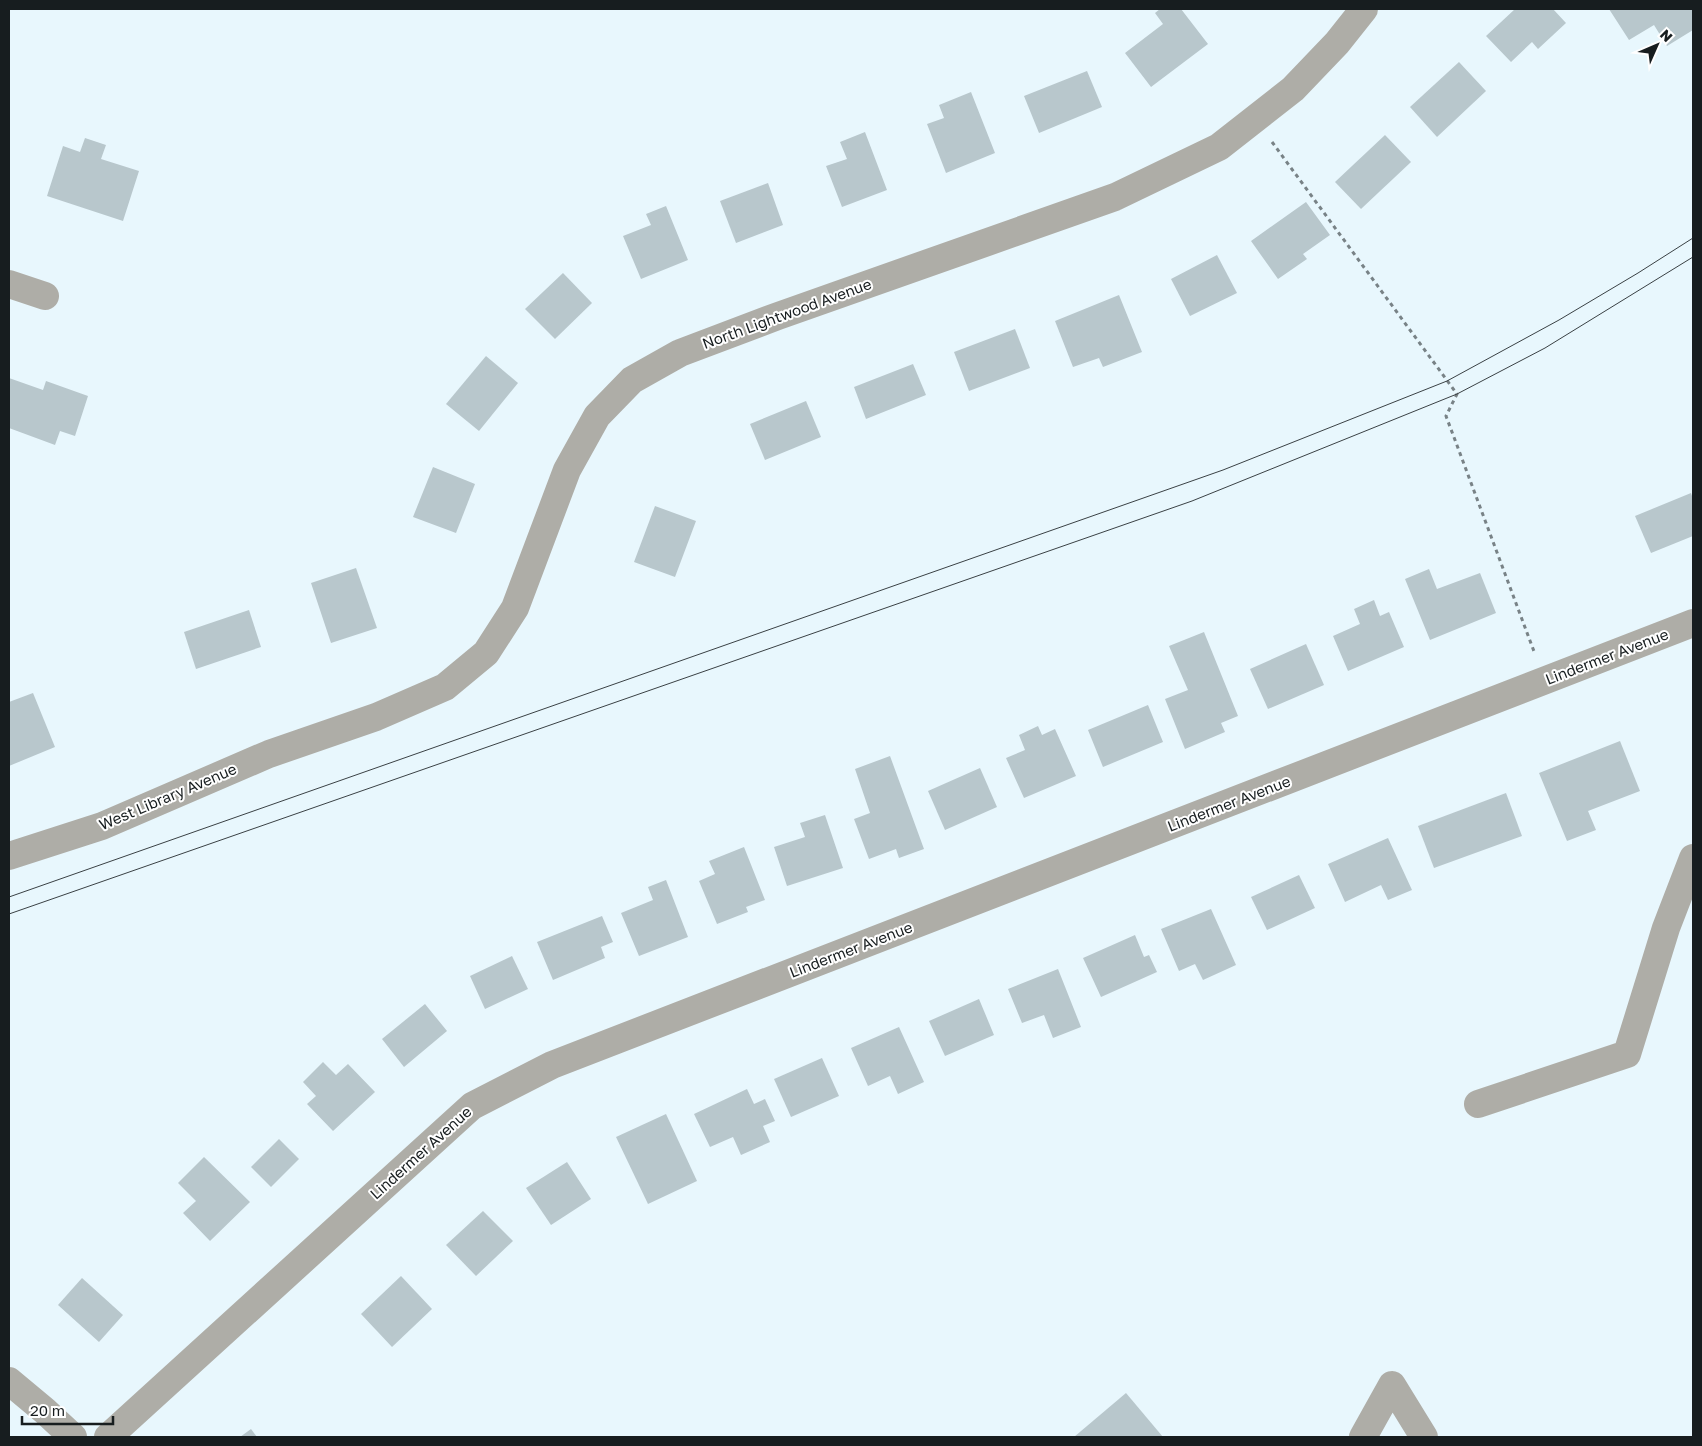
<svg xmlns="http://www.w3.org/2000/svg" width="1702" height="1446" viewBox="0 0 1702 1446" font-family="'Golos Text',sans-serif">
  <rect width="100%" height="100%" fill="#e8f7fd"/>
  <g fill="#b8c7cc">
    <polygon points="1160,9 1181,9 1208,44 1151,87 1125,53 1163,24 1155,13"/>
    <polygon points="1515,9 1553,9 1566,23 1538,49 1532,42 1511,62 1486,36"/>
    <polygon points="1609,9 1693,9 1693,30 1667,46 1654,25 1629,40"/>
    <polygon points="1459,62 1486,91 1437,137 1410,107"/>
    <polygon points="1087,71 1102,107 1039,133 1024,96"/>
    <polygon points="971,92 995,153 946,173 927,124 944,118 939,105"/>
    <polygon points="865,132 887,190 842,207 826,166 847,159 840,142"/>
    <polygon points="1385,135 1411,162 1361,209 1335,182"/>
    <polygon points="85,138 106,145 101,159 139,171 123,221 47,196 63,146 80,152"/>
    <polygon points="768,183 783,225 736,243 720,201"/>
    <polygon points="1306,202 1330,235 1303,254 1307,259 1278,279 1251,241"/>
    <polygon points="666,206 688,260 641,279 623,236 651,225 646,214"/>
    <polygon points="1217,255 1237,293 1190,316 1171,279"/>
    <polygon points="563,273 592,303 555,339 525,309"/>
    <polygon points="1119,295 1142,352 1103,367 1099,358 1073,367 1055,321"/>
    <polygon points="1015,329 1030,368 969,391 954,352"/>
    <polygon points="486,356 518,383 479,431 446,404"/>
    <polygon points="913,364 926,395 866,419 854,387"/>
    <polygon points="9,378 43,390 46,381 88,396 75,436 60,431 55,445 9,428"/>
    <polygon points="806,401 821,437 765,460 750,424"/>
    <polygon points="433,467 475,484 456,533 413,517"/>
    <polygon points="1691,493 1693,499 1693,536 1651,553 1635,516"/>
    <polygon points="655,506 696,521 675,577 634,562"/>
    <polygon points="356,568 377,628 331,643 311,583"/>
    <polygon points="1429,569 1437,589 1480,573 1496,613 1430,640 1405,579"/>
    <polygon points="1374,600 1380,616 1389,612 1404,647 1348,671 1333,636 1360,624 1354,609"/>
    <polygon points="249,610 261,647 196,669 184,632"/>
    <polygon points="1204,632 1238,716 1221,723 1225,732 1185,749 1165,699 1188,690 1169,646"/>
    <polygon points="1306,644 1324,685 1268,709 1250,669"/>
    <polygon points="33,693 55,747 9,766 9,702"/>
    <polygon points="1148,705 1163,742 1103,767 1088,730"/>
    <polygon points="1038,726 1042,735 1055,729 1076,776 1024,798 1006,758 1025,750 1019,735"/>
    <polygon points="1620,741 1640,791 1588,811 1596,830 1567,841 1539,773"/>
    <polygon points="890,756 924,849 899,858 896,849 869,859 854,819 870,813 855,769"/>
    <polygon points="980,768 997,807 945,830 928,791"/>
    <polygon points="1506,793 1522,836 1434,868 1418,826"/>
    <polygon points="825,815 843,868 787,886 774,847 805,837 800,823"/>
    <polygon points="1388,838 1412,890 1388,900 1381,885 1345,902 1328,864"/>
    <polygon points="744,847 765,900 746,907 748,912 717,924 699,881 715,874 709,861"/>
    <polygon points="1299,875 1315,908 1267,930 1251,897"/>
    <polygon points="666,880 688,937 639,956 621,913 653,900 648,887"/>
    <polygon points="1211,909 1236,965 1203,980 1195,964 1179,971 1161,929"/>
    <polygon points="602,916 613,942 601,947 605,958 553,980 537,942"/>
    <polygon points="1135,935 1144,957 1149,955 1157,972 1101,997 1083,958"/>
    <polygon points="512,956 528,989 485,1009 470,976"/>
    <polygon points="1058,969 1081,1027 1053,1038 1044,1015 1022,1023 1008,989"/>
    <polygon points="979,999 994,1035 945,1056 929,1021"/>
    <polygon points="425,1004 447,1031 404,1067 382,1039"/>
    <polygon points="899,1027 924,1082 898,1094 890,1076 868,1086 851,1048"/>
    <polygon points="822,1058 839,1096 791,1117 774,1079"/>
    <polygon points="323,1062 336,1075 348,1064 375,1092 333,1131 307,1104 316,1096 303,1082"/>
    <polygon points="747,1089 754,1104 765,1099 775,1121 763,1126 770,1142 741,1155 733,1137 710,1147 694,1114"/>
    <polygon points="666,1114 697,1181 648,1204 616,1137"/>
    <polygon points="279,1139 299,1159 271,1187 251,1167"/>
    <polygon points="204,1157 250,1202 210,1241 183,1213 196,1201 178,1183"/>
    <polygon points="567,1162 591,1199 551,1225 526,1188"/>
    <polygon points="483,1211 513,1241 476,1276 446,1245"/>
    <polygon points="401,1276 432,1309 392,1347 361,1314"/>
    <polygon points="82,1278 123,1315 99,1342 58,1305"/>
    <polygon points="1126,1393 1163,1437 1074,1437"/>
    <polygon points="251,1429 257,1437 240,1437"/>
  </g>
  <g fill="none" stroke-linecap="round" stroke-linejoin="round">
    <polyline stroke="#788286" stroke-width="3" stroke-dasharray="4 4" stroke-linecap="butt" points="1272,142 1457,394 1446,416 1535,654"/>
    <g stroke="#aeada7" stroke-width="28">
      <polyline points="9,284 45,296"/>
      <polyline points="9,856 102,826 269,754 376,717 445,687 486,653 515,608 567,470 597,416 632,380 680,353 778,316 1115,197 1219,147 1293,89 1337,43 1364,9"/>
      <polyline points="1478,1104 1627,1054 1666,928 1693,858"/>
      <polyline points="9,1381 45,1411 73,1437"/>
      <polyline points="108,1437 472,1106 552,1065 1693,623"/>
      <polyline points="1363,1437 1392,1385 1424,1437"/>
    </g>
    <g stroke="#3a4144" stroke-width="1">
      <polyline points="9,897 1223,470 1447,381 1559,320 1638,273 1693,238"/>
      <polyline points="9,914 1192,501 1457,394 1545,348 1693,257"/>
    </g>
  </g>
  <g text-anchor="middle" stroke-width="4" stroke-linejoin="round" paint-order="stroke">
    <g font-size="15" fill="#171d1f" stroke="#fff">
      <text transform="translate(787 314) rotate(-20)" y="5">North Lightwood Avenue</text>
      <text transform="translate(1607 657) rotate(-21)" y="5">Lindermer Avenue</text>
      <text transform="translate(168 797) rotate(-23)" y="5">West Library Avenue</text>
      <text transform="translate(1229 804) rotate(-21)" y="5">Lindermer Avenue</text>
      <text transform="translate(851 950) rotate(-21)" y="5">Lindermer Avenue</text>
      <text transform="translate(421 1153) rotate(-42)" y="5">Lindermer Avenue</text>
    </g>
  </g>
  <rect width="1702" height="1446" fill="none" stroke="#171d1f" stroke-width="20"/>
  <g transform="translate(1657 45) rotate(45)" stroke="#ffffff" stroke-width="4" paint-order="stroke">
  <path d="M0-4L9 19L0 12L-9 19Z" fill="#171d1f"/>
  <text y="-8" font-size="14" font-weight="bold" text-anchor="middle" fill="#171d1f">N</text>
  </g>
  <path d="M22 1416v8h91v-8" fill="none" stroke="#171d1f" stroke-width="2.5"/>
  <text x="30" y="1416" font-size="15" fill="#171d1f" stroke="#ffffff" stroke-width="4" paint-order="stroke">20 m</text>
</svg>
